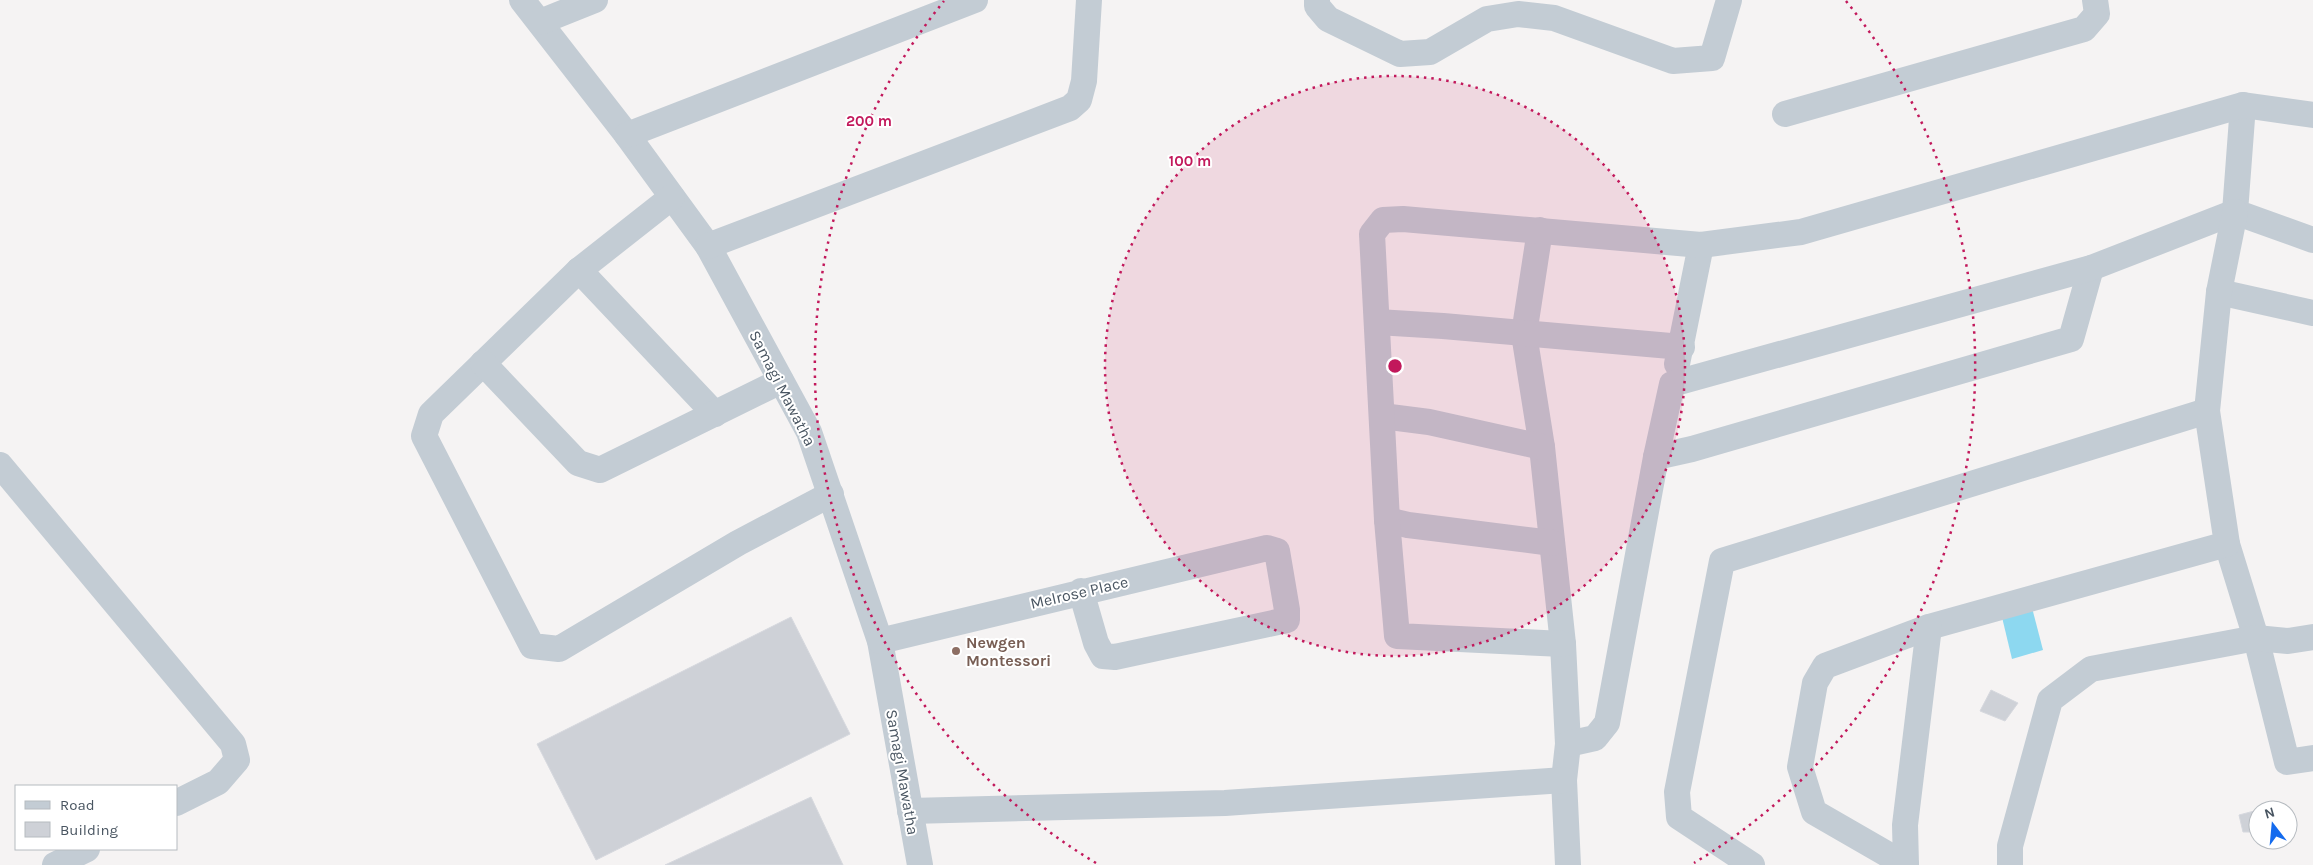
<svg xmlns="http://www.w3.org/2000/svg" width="2313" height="865" viewBox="0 0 2313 865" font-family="Karla,sans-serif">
  <rect width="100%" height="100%" fill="#f5f3f3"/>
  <polygon fill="#8dd8f0" points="2031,604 2043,650 2012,659 2001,613"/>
  <g fill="#ced1d7" stroke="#d6d8de">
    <polygon points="791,617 850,734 596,860 537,744"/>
    <polygon points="1991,690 2018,703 2005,721 1980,711"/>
    <polygon points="811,797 843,865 665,865"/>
    <polygon points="2258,810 2258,832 2243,832 2239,815"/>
  </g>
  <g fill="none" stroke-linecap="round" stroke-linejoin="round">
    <g stroke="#c3ccd4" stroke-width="26">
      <polyline points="522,0 627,135 708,246 809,432 880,641 920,865"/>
      <polyline points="1317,0 1317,6 1328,19 1400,54 1430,52 1487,19 1518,14 1554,18 1673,61 1712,58 1729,0"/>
      <polyline points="540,22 595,0"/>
      <polyline points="2243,105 2235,212 2313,240"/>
      <polyline points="1785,114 2084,29 2097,14 2095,0"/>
      <polyline points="627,135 975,0"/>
      <polyline points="672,197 578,271 431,414 424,436 532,646 559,649 738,543 831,494"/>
      <polyline points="1540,230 1524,334 1542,447 1563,644 1568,744 1564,780 1568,865"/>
      <polyline points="708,246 1070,108 1079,100 1084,81 1089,0"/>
      <polyline points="579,270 715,414"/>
      <polyline points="2219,292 2313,313"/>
      <polyline points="1377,322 1443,326 1682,347"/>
      <polyline points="483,363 578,463 600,470 781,381"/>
      <polyline points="1677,364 1701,245"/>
      <polyline points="1382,416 1429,422 1542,447"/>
      <polyline points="1656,457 1692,449 2071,339 2091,268"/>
      <polyline points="0,465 233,744 237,760 218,782 176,803"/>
      <polyline points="1387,520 1408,525 1552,543"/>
      <polyline points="2227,544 2256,638 2287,762 2313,758"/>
      <polyline points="880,641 1267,548 1277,551 1287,610 1287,620 1115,657 1103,656 1096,643 1081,591"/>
      <polyline points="1563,644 1397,636 1387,520 1372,234 1383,220 1403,219 1701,245 1801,232 2243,105 2313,115"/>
      <polyline points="1568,744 1595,738 1607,723 1656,457 1672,384 2091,268 2235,212"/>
      <polyline points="910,811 1225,803 1564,780"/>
      <polyline points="55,865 87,849"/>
      <polyline points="1752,865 1679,817 1677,792 1722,561 2207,411"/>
      <polyline points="1906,865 1814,812 1800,767 1815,683 1825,666 1929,627 2227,544 2207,411 2219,292 2235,212"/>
      <polyline points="1906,865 1905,825 1929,627"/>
      <polyline points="2010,865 2010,846 2050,700 2091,669 2256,638 2288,641 2313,637"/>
    </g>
  </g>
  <circle cx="1395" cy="366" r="290" fill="#c2185b" fill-opacity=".12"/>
  <g fill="none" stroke="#c2185b" stroke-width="2.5" stroke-dasharray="2.5 5">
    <circle cx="1395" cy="366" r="290"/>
    <path d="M1096 863A580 580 0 0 1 944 1M1846 1A580 580 0 0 1 1694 863"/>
  </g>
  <circle fill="#8d6e63" stroke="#fff" stroke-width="2" cx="956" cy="651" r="5"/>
  <g text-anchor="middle" stroke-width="4" stroke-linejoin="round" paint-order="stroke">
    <g font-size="16" fill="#495561" stroke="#fff">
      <text transform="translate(783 388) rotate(63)" y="6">Samagi Mawatha</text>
      <text transform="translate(1079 592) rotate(-13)" y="6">Melrose Place</text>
      <text transform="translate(903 772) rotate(80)" y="6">Samagi Mawatha</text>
    </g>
    <g font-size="16" font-weight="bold" fill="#785e54" stroke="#fff" text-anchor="start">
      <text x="966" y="648">Newgen<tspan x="966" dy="18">Montessori</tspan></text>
    </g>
  </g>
  <circle cx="1395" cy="366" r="8" fill="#c2185b" stroke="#fff" stroke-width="2.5"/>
  <g font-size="15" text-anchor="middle" font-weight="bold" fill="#c2185b" stroke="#fff" stroke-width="4" stroke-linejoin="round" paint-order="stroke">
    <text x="869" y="126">200 m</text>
    <text x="1190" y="166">100 m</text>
  </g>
  <rect x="15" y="785" width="162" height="65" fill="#ffffff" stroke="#b6bbc0"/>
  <rect x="25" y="801" width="25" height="8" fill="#c3ccd4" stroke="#b6bbc0"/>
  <text x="60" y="810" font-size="15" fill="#495561">Road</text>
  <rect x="25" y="822" width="25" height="15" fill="#ced1d7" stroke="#b6bbc0"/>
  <text x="60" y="835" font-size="15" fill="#495561">Building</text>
  <g transform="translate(2273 825) rotate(344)"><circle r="24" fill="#ffffff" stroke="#b6bbc0"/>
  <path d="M0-4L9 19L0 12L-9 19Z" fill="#146bee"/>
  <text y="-8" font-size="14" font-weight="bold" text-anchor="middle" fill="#495561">N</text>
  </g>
</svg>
